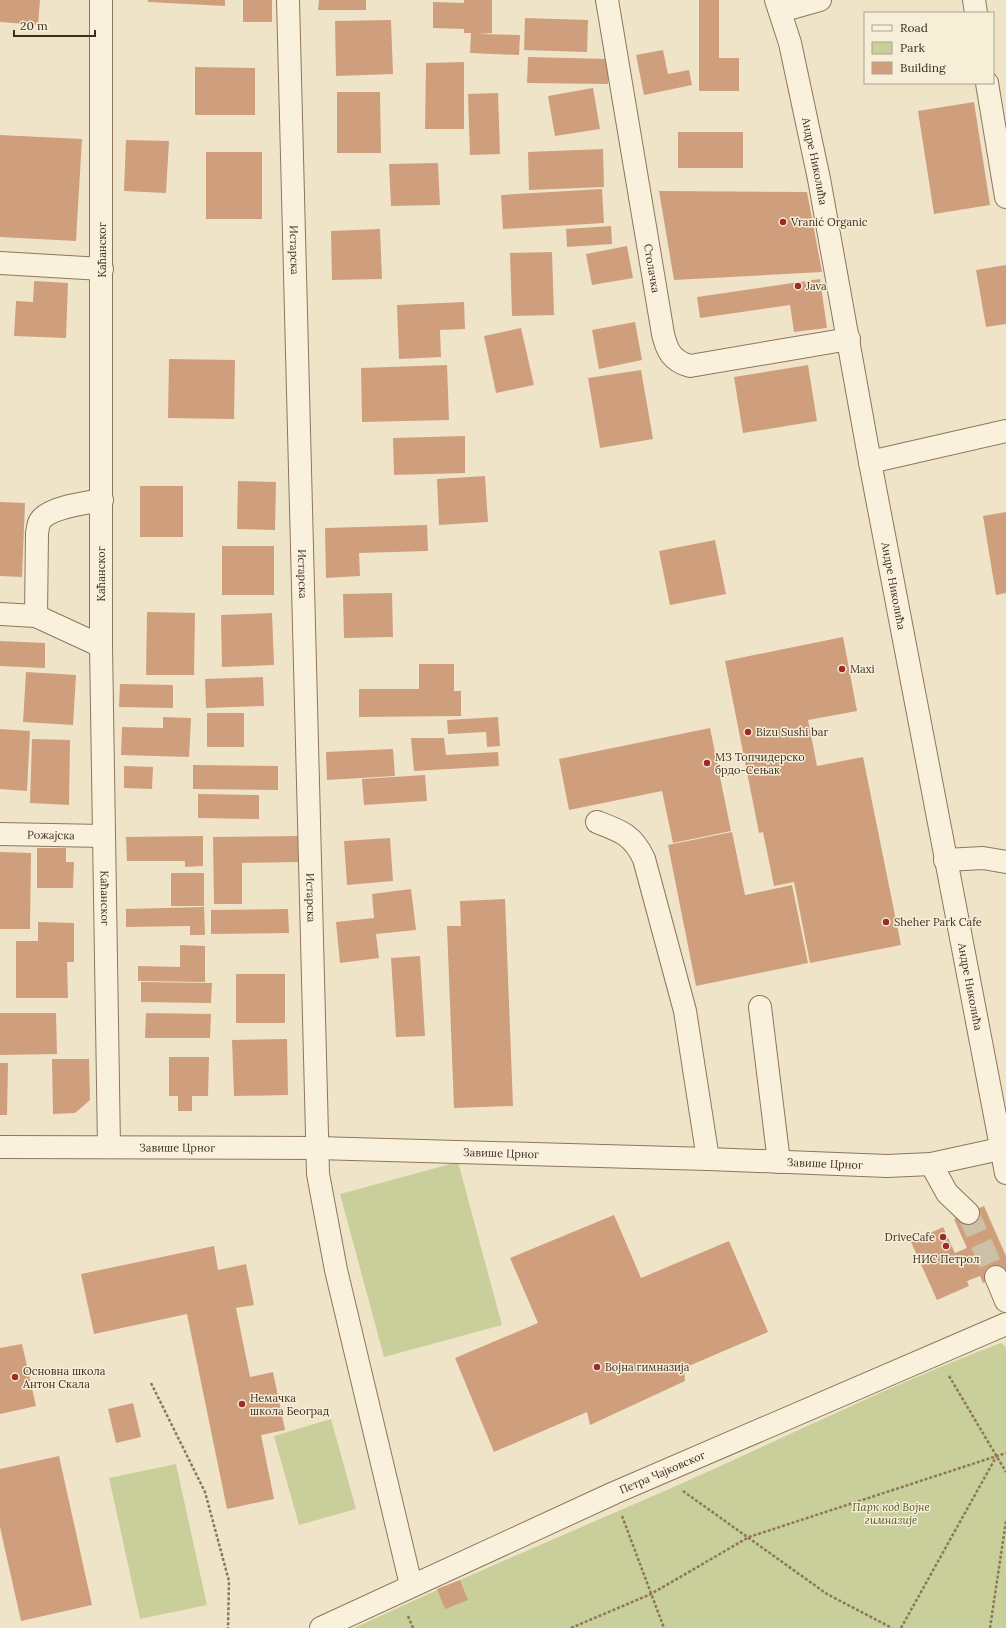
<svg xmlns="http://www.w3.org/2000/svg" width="1006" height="1628" viewBox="0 0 1006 1628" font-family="Lora,serif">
  <rect width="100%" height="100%" fill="#f0e4c8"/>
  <g fill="#c9cf9b">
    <polygon points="458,1162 502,1325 384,1357 340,1194"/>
    <path d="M 1001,1343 L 1006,1347 L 1006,1628 L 354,1628 C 460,1579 568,1533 676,1486 C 784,1438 890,1385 1001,1343 Z"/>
    <polygon points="331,1419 356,1509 299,1525 274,1436"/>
    <polygon points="176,1464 207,1605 140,1619 109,1478"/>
  </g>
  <g fill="#cf9f7d">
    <polygon points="0,0 40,0 38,25 0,22"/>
    <polygon points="148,0 225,0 225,6 148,2"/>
    <rect x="243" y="0" width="29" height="22"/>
    <polygon points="319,0 366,0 366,10 318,10"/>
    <polygon points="464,0 492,0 492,33 480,34 520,35 519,55 470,53 471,33 464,33 464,29 433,28 433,2 464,3"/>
    <polygon points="699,0 719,0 719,58 739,58 739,91 699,91"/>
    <polygon points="525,18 588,20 587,52 524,50"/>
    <polygon points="391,20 393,74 336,76 335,21"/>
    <polygon points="663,50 668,74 689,70 692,85 644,95 636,55"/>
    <polygon points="528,57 609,59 608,84 527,83"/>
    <polygon points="464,62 464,129 425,129 426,63"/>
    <polygon points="195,67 255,68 255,115 195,115"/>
    <polygon points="593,88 600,129 555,136 548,96"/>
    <polygon points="337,92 380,92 381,153 337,153"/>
    <polygon points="498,93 500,154 470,155 468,94"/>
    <polygon points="974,102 990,205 934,214 918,111"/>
    <rect x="678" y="132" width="65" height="36"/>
    <polygon points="0,135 82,139 76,241 0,237"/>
    <polygon points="126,140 169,141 166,193 124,191"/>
    <polygon points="603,149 604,187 529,190 528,152"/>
    <rect x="206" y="152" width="56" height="67"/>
    <polygon points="438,163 440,205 391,206 389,164"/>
    <polygon points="602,189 604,223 503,229 501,195"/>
    <polygon points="659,191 807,192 822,272 674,280"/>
    <polygon points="611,226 612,244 567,247 566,229"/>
    <polygon points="380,229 382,279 332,280 331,231"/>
    <polygon points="627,246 633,278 592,285 586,254"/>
    <polygon points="552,252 554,315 512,316 510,253"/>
    <polygon points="1006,265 1006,324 986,327 976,270"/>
    <polygon points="820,279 827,328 794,332 790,305 700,318 697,297"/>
    <polygon points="34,281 68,283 66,338 14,336 16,301 33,302"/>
    <polygon points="464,302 465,329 440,330 441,357 399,359 397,305"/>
    <polygon points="635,322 642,360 599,369 592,330"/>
    <polygon points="521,328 534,385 496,393 484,336"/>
    <polygon points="169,359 235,360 234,419 168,418"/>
    <polygon points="447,365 449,420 362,422 361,368"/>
    <polygon points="808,365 817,421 743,433 734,377"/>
    <polygon points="641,370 653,439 600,448 588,378"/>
    <polygon points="465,436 465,473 394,475 393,438"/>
    <polygon points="485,476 488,522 439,525 437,479"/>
    <polygon points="238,481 276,482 275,530 237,529"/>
    <rect x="140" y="486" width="43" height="51"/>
    <polygon points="0,502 25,503 22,577 0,576"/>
    <polygon points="1006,512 1006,593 996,595 983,516"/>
    <polygon points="427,525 428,551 359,553 360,576 326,578 325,528"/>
    <polygon points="715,540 726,594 670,605 659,551"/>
    <rect x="222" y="546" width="52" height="49"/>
    <polygon points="392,593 393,637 344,638 343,594"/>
    <polygon points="147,612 195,613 194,675 146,675"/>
    <polygon points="272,613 274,665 222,667 221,615"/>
    <polygon points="843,637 857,711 808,720 817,766 863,757 901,945 810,963 794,882 774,886 763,832 759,833 725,661"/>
    <polygon points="0,641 45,643 45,668 0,666"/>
    <polygon points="419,664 454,664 454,691 461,691 461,716 359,717 359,689 419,689"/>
    <polygon points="26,672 76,675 73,725 23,722"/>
    <polygon points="263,677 264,706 206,708 205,679"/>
    <polygon points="120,684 173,685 173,708 119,707"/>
    <rect x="207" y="713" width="37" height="34"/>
    <polygon points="163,717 191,718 189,757 121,755 122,727 163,728"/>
    <polygon points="498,717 500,746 487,747 486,732 448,734 447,720"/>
    <polygon points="710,728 731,831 673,843 662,791 569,810 559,759"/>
    <polygon points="0,729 30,731 27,791 0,789"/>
    <polygon points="411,738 444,738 446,755 498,752 499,766 414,771"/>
    <polygon points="32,739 70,740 69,805 30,803"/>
    <polygon points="393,749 395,776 327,780 326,752"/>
    <polygon points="193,765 278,766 278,790 193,789"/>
    <polygon points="124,766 153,767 152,789 124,788"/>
    <polygon points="425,775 427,801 364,805 362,779"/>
    <polygon points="198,794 259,795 259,819 198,818"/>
    <polygon points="732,832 745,895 792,885 808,963 696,986 668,845"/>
    <polygon points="203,836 203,866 185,867 185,861 127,861 126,837"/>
    <polygon points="299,836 299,862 242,863 242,904 214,904 213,837"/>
    <polygon points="390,838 393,881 347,885 344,841"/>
    <polygon points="37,848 66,848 66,862 74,862 73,888 37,888"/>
    <polygon points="0,852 31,853 30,929 0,929"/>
    <rect x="171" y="873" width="33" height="33"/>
    <polygon points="411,889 416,930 376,934 379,958 340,963 336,922 374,918 372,894"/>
    <polygon points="505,899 513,1106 454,1108 447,926 461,926 460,901"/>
    <polygon points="204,907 205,935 190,935 190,926 126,927 126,909"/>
    <polygon points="288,909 289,933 211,934 211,910"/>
    <polygon points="38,922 74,923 74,962 67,962 68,998 16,998 16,941 38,941"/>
    <polygon points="180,945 205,946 205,982 138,981 138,966 180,967"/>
    <polygon points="420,956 425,1036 396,1037 391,958"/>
    <rect x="236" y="974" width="49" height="49"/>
    <polygon points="141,982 212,983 211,1003 141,1002"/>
    <polygon points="0,1013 56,1013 57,1054 0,1055"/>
    <polygon points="146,1013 211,1014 210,1038 145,1038"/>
    <polygon points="287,1039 288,1095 234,1096 232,1040"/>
    <polygon points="169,1057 209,1057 208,1096 192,1096 192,1111 178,1111 178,1096 169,1096"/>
    <polygon points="52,1059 89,1059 90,1100 75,1113 53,1114"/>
    <polygon points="0,1063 8,1063 7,1115 0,1115"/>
    <polygon points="984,1206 1006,1256 1006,1273 983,1283 980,1276 967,1281 969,1286 937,1300 911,1242 943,1227 955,1253 967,1248 954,1219"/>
    <polygon points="614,1215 641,1278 729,1241 768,1332 684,1368 685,1381 590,1425 587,1412 494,1452 455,1358 538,1323 510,1258"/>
    <polygon points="214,1246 218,1270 246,1264 254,1305 236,1308 250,1377 273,1372 285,1430 261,1435 274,1499 227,1509 187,1314 94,1334 81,1274"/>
    <polygon points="22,1344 36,1406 0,1414 0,1348"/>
    <polygon points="133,1403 141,1437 116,1443 108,1409"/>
    <polygon points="59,1456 92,1605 21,1621 0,1527 0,1469"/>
    <polygon points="460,1580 468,1600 445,1609 437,1589"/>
  </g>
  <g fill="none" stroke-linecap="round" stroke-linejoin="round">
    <polyline stroke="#ccc0a6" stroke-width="22" stroke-dasharray="22 11" stroke-linecap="butt" points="968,1213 996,1277"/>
    <defs>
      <g id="minor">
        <path id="s1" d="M 101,0 L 101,646 L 109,1147"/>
        <path id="s2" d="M 288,0 L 318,1174 L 336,1270 L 411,1585"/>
        <path id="s3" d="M 607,0 L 663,334 C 667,351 672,361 690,366 L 849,339"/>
        <path id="s4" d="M 776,0 L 790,43 L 819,179 L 870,462 L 1006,1173"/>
        <polyline points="974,0 976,13"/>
        <polyline points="781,11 820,0"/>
        <polyline points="987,83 1006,197"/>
        <polyline points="0,263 102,269"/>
        <polyline points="870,462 1006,431"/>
        <polyline points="0,614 36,616"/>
        <path d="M 101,646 L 36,616 L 37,533 C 38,529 38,524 40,521 C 49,507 86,503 102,500"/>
        <path d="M 597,822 C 621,831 633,835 644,859 L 685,1011 L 708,1159"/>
        <path id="s5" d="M 0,834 L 103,836"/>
        <polyline points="945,860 983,858 1006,862"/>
        <polyline points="760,1007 779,1162"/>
        <path id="s6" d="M 0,1147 L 317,1148 L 708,1159 L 887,1166 L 931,1164 L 1000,1149"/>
        <polyline points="931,1164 947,1193 968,1213"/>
        <polyline points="996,1277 1006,1301"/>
        <path id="s7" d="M 321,1628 L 614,1493 L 1006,1324"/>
      </g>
    </defs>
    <use href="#minor" stroke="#8d765c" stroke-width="24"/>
    <g stroke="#8d765c" stroke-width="2.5" stroke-dasharray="3 2" stroke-linecap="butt">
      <polyline points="949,1376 1006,1472"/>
      <polyline points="151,1383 205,1492 229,1581 228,1628"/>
      <polyline points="683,1491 827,1594 892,1628"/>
      <polyline points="622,1516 664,1628"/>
      <polyline points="408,1616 413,1628"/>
      <polyline points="571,1628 651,1594 749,1537 1006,1453"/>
      <polyline points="901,1628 996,1457"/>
      <polyline points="990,1628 1006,1521"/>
    </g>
    <use href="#minor" stroke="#faf1dc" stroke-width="22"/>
  </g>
  <g fill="#9e2a2b" stroke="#f7eed8" stroke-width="1.5">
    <circle cx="783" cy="222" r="4"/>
    <circle cx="798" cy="286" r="4"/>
    <circle cx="842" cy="669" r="4"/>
    <circle cx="748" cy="732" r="4"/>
    <circle cx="707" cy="763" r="4"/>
    <circle cx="886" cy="922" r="4"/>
    <circle cx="943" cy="1237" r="4"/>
    <circle cx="946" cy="1246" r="4"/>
    <circle cx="597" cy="1367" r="4"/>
    <circle cx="15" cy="1377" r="4"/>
    <circle cx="242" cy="1404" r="4"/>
  </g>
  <g text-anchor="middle" stroke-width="3" stroke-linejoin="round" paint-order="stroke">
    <g font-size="11" fill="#3d2e20" stroke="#f7eed8">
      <text dy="4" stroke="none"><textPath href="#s4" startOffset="166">Андре Николића</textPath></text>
      <text transform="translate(102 250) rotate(-90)" y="4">Каћанског</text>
      <text dy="4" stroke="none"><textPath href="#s2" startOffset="250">Истарска</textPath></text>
      <text dy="4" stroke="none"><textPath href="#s3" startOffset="272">Столачка</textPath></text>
      <text transform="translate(101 574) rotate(-90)" y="4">Каћанског</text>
      <text dy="4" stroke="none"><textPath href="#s2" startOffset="574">Истарска</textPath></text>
      <text dy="4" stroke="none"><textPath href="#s4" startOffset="598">Андре Николића</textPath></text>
      <text dy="4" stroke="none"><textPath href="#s5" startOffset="51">Рожајска</textPath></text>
      <text dy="4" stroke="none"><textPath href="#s1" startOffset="898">Каћанског</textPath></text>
      <text dy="4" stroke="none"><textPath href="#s2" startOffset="898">Истарска</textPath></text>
      <text dy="4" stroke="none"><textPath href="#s4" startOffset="1006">Андре Николића</textPath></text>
      <text dy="4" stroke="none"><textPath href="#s6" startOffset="177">Завише Црног</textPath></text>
      <text dy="4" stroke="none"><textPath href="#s6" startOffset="501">Завише Црног</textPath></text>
      <text dy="4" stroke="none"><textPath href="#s6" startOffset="825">Завише Црног</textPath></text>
      <text dy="4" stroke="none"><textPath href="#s7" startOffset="375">Петра Чајковског</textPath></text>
    </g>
    <g font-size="11" fill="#3d2e20" stroke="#f7eed8" text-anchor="start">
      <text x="791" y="226">Vranić Organic</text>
      <text x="806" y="290">Java</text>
      <text x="850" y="673">Maxi</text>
      <text x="756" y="736">Bizu Sushi bar</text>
      <text x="715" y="761">МЗ Топчидерско<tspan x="715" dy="13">брдо-Сењак</tspan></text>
      <text x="894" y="926">Sheher Park Cafe</text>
      <text x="935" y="1241" text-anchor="end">DriveCafe</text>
      <text x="946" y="1263" text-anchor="middle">НИС Петрол</text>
      <text x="605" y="1371">Војна гимназија</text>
      <text x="23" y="1375">Основна школа<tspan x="23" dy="13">Антон Скала</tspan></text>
      <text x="250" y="1402">Немачка<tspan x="250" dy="13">школа Београд</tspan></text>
    </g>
    <g font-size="11" font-style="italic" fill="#4d5a26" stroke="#f7eed8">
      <text x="891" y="1511">Парк код Војне<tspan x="891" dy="13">гимназије</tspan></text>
    </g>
  </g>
  <rect x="864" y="12" width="130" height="72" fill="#f7eed8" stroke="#ada18e"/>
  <rect x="872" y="25" width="20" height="6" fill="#faf1dc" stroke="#ada18e"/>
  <text x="900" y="32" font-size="12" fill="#3d2e20">Road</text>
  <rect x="872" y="42" width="20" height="12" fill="#c9cf9b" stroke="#ada18e"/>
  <text x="900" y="52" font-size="12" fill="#3d2e20">Park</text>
  <rect x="872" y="62" width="20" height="12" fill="#cf9f7d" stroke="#ada18e"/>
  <text x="900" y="72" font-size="12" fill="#3d2e20">Building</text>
  <path d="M14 30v6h81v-6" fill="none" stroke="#3d2e20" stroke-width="2"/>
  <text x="20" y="30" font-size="12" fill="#3d2e20" stroke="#f7eed8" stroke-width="3" paint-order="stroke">20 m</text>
</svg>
